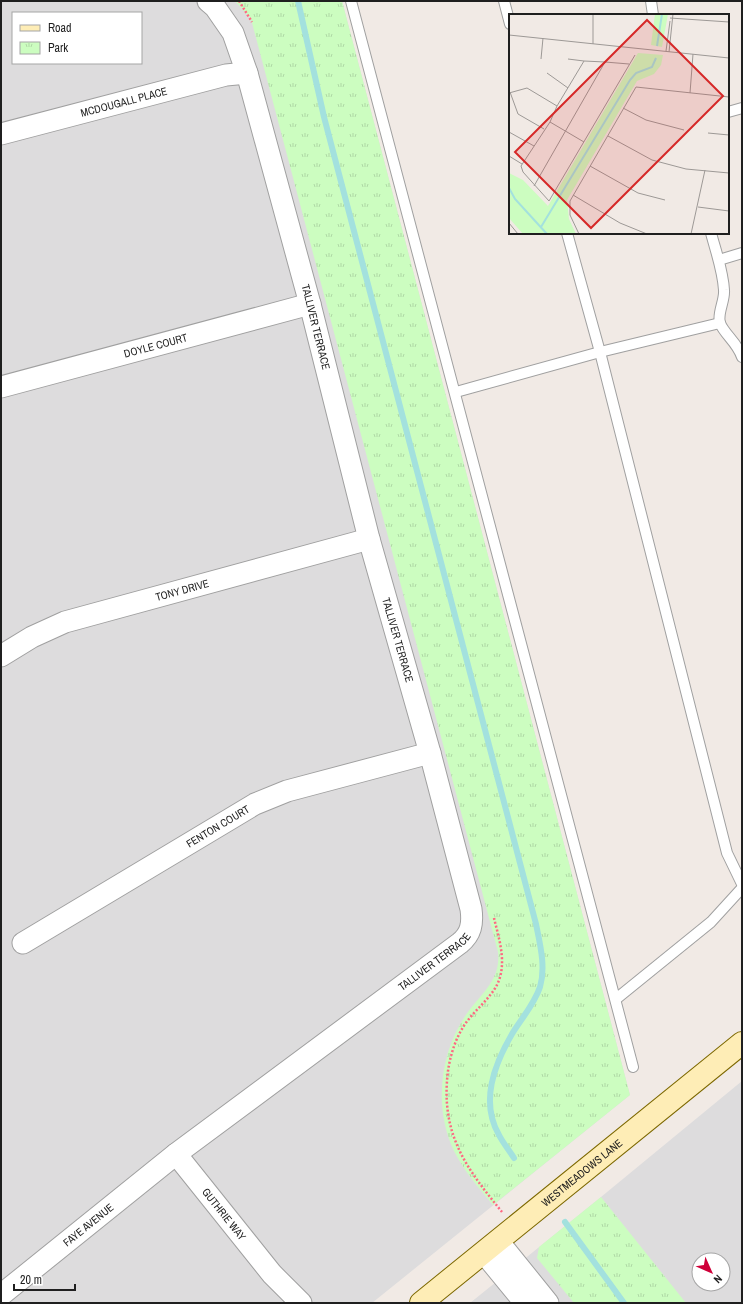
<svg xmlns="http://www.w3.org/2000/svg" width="743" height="1304" viewBox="0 0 743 1304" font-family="'Archivo Narrow',sans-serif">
  <defs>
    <pattern id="park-tufts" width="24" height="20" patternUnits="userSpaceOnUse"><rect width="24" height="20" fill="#ccfdc0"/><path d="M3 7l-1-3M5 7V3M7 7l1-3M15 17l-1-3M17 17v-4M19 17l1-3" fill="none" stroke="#afd8a5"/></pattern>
  </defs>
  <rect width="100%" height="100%" fill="#f1eae5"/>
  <g fill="#dddcdd" fill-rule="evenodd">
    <path d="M 1,1 L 342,1 L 630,1095 L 372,1303 L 1,1303 ZM 13,13 L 141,13 L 141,63 L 13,63 Z"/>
    <path d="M 742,1081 L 742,1303 L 470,1303 L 601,1197 ZM 699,1260 L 723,1260 L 723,1284 L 699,1284 Z"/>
  </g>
  <g fill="url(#park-tufts)">
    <path d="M 235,1 L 342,1 L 630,1095 L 493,1205 C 479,1188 464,1171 454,1151 C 433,1107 440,1050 468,1012 C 483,992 501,979 498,952 L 251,19 Z"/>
    <polygon points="601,1197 686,1303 574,1303 537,1258 539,1247"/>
  </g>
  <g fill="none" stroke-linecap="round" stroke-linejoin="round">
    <g stroke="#a3e1de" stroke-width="6">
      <path d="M 298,1 L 324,117 L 536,924 C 540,944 546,967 540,987 C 534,1005 521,1019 512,1034 C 494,1065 480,1102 499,1135 C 503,1143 509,1150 514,1158"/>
      <polyline points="565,1222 624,1303"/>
    </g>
    <defs>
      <g id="lane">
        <polyline points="351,1 633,1067"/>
        <polyline points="504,1 510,24"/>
        <polyline points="651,1 653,15"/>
        <polyline points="728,112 742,108"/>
        <polyline points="567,233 600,352 727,853 742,884"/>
        <path d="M 711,233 C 716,252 723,271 724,290 C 725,301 717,313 720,323 C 724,334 737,342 742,357"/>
        <polyline points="719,260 742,253"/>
        <polyline points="456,392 600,352 720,323"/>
        <polyline points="616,999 711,922 742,888"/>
      </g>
      <g id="street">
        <path id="s1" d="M 1,134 L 226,75 L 247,73"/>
        <path id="s2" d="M 1,387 L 310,304"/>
        <path id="s3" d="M 1,656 L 32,637 L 65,622 L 369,539"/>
        <path id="s4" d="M 23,943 L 255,804 L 287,791 L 430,753"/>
        <path id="s5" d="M 176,1154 L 272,1274 L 301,1303"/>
        <polyline points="498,1241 548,1303"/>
        <polyline points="484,1253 525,1303"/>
        <path id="s6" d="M 1,1295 L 176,1154 L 460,943 C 471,934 473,924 471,909 L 430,753 L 369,539 L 310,304 L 247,73 L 233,33 L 215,7 L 208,1"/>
      </g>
      <g id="secondary">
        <path id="s7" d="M 421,1303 L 742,1043"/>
      </g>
    </defs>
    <use href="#lane" stroke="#a0a0a0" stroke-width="12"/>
    <use href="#street" stroke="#a0a0a0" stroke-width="23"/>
    <use href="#secondary" stroke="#7d6800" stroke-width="24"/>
    <g stroke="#ff6882" stroke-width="2.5" stroke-dasharray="2 2" stroke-linecap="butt">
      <polyline points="239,1 252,22"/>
      <path d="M 494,918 C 500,943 510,971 491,994 C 482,1006 470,1015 462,1029 C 453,1044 448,1064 447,1081 C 443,1138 468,1170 502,1212"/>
    </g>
    <use href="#lane" stroke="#fff" stroke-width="10"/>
    <use href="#street" stroke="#fff" stroke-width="21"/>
    <use href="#secondary" stroke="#feedb6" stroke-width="22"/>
  </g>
  <g text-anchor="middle" stroke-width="3" stroke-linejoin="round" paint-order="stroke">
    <g font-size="11" fill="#1f1f1f" stroke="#fff">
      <text dy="4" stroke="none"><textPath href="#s1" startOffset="127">MCDOUGALL PLACE</textPath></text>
      <text transform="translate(316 327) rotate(76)" y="4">TALLIVER TERRACE</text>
      <text dy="4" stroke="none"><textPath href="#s2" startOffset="160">DOYLE COURT</textPath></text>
      <text dy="4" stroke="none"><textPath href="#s3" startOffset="194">TONY DRIVE</textPath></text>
      <text transform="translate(398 640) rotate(74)" y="4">TALLIVER TERRACE</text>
      <text dy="4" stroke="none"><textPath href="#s4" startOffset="227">FENTON COURT</textPath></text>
      <text dy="4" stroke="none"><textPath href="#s6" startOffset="547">TALLIVER TERRACE</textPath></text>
      <text dy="4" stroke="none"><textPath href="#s7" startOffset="207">WESTMEADOWS LANE</textPath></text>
      <text dy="4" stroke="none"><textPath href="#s5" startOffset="77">GUTHRIE WAY</textPath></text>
      <text dy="4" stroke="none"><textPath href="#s6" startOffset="112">FAYE AVENUE</textPath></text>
    </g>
  </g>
  <g transform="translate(509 14)">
    <rect width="220" height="220" fill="#f1eae5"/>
    <path d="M 146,0 L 159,0 L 153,33 L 142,31 ZM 129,39 L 154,41 L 152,51 L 145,60 L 128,67 L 58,186 L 60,205 L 67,220 L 14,220 L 0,204 L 0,159 L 14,166 L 39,192 Z" fill="#ccfdc0"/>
    <path fill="none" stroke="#a3e1de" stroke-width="2" d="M 148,32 L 153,0M 0,174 L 6,185 L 38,220M 32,213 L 121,66 L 127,59 L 143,53 L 147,44"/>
    <path fill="none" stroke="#9d9996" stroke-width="1" d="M 128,0 L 144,0M 161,4 L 220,8M 0,21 L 220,44M 84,30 L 84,1M 157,37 L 161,7M 160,38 L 164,0M 32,45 L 34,24M 59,45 L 75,47M 96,48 L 120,50M 38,59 L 59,74M 1,78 L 9,100 L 35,115M 0,79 L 18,74 L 48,92 L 41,108 L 12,152 L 14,158 L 40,187 L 126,41M 181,79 L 184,40M 114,94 L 137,106 L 175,116M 41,108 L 75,128M 0,118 L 25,132M 199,119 L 220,121M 99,122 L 143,146 L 177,155 L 220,159M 0,142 L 13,150M 81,152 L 129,179 L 156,186M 25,172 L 96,48 L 75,47 L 48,92M 64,181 L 111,209 L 138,220M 189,193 L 220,197M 0,209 L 9,220M 70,220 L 61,201 L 61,187 L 127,73 L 220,83M 182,220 L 196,156"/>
    <path fill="#d62828" fill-opacity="0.15" stroke="#d62828" stroke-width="2" d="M 138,6 L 214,82 L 82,214 L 6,138 Z"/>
    <rect width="220" height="220" fill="none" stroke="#1f1f1f" stroke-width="2"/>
  </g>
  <rect width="743" height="1304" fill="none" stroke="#1f1f1f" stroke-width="4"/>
  <rect x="12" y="12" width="130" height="52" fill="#ffffff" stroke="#a5a5a5"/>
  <rect x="20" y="25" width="20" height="6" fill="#feedb6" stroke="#a5a5a5"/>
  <text x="48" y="32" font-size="12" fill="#1f1f1f">Road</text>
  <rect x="20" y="42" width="20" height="12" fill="url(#park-tufts)" stroke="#a5a5a5"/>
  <text x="48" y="52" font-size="12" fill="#1f1f1f">Park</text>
  <g transform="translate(711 1272) rotate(135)"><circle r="19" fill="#ffffff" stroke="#a5a5a5"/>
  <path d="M0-3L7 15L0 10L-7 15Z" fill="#cf0039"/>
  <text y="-6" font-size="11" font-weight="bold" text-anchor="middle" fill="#1f1f1f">N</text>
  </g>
  <path d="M14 1284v6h61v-6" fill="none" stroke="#1f1f1f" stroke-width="2"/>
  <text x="20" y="1284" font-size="12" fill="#1f1f1f" stroke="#ffffff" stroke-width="3" paint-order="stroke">20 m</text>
</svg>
